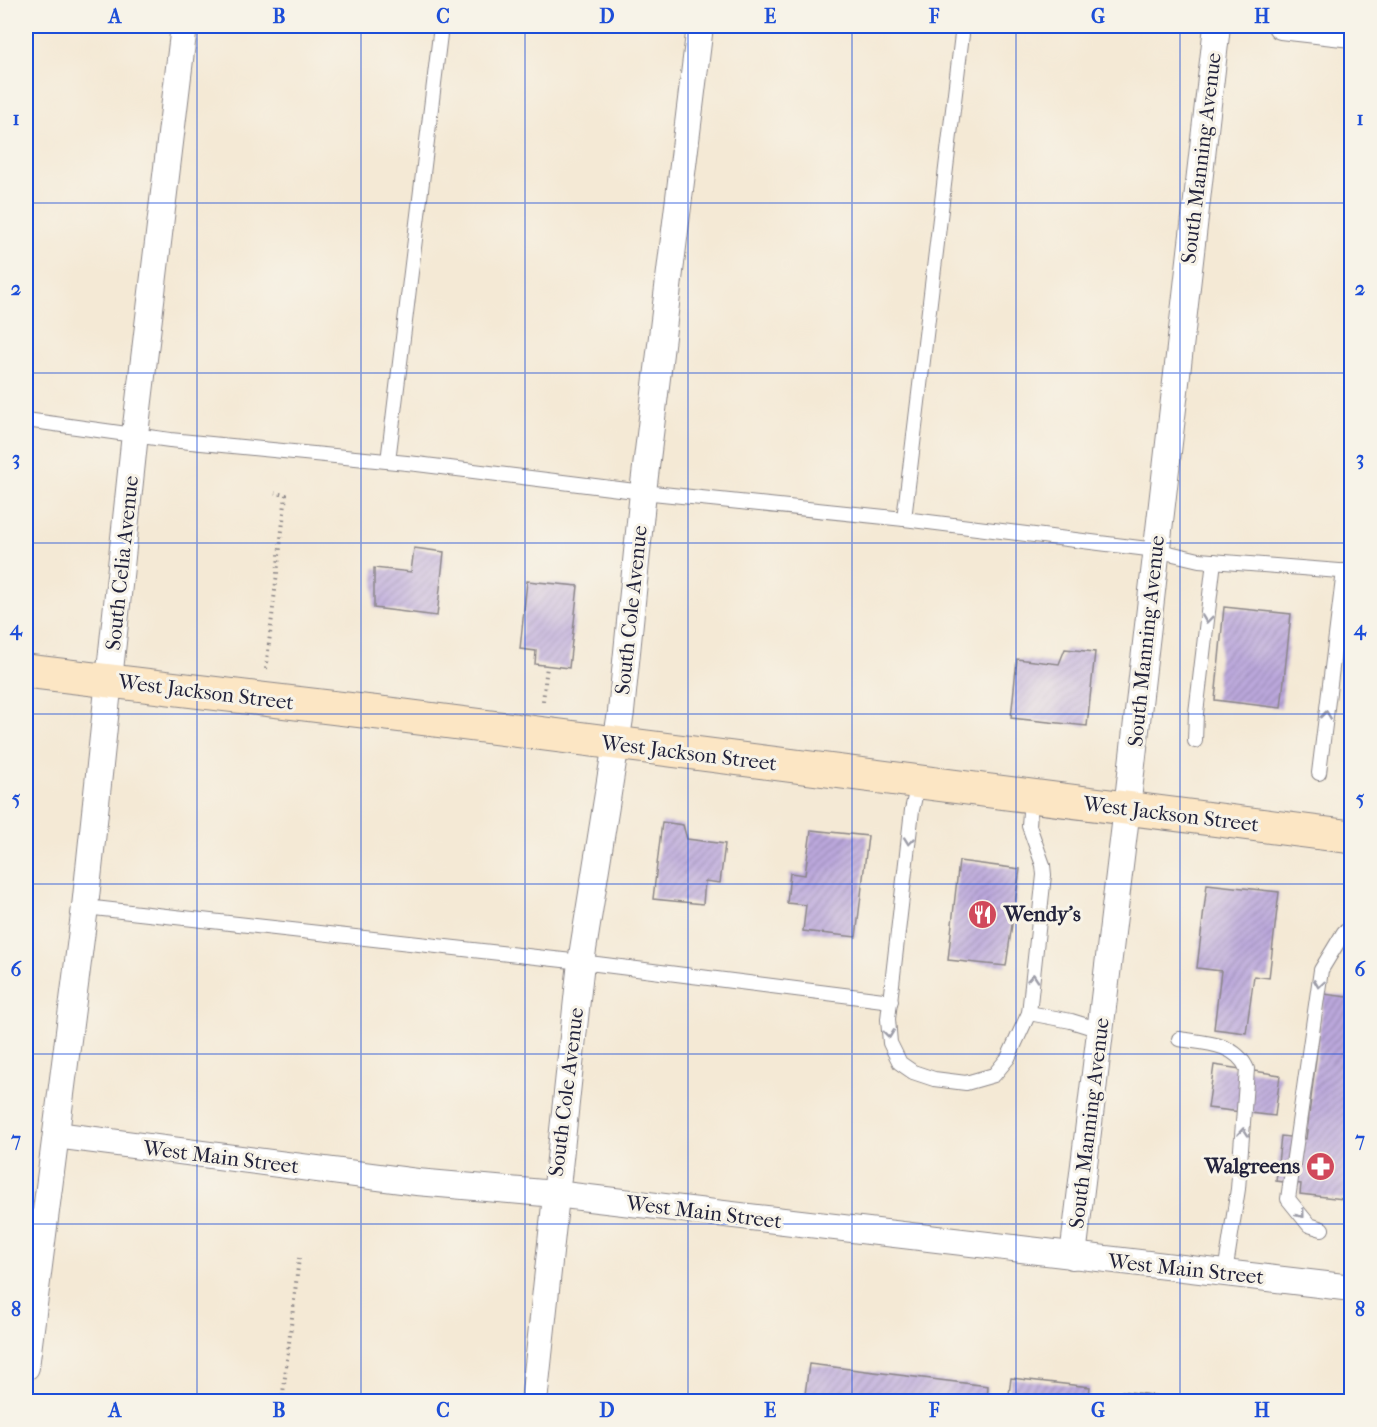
<svg xmlns="http://www.w3.org/2000/svg" width="1377" height="1427" viewBox="0 0 1377 1427" font-family="'IM FELL French Canon',serif">
  <defs>
    <pattern id="building-hatch" width="6" height="6" patternUnits="userSpaceOnUse" patternTransform="scale(1.5)"><rect width="6" height="6" fill="#bba8dc"/><path d="M-1 1l2-2M0 6l6-6M5 7l2-2" fill="none" stroke="#9888b4"/></pattern>
  </defs>
  <rect width="100%" height="100%" fill="#f7f3e8"/>
  <filter id="ink" filterUnits="userSpaceOnUse"><feTurbulence type="fractalNoise" baseFrequency=".0167" numOctaves="2"/><feDisplacementMap in="SourceGraphic" scale="12" xChannelSelector="R" yChannelSelector="G"/><feConvolveMatrix kernelMatrix="1 2 1 2 8 2 1 2 1" color-interpolation-filters="sRGB"/></filter>
  <filter id="wash" filterUnits="userSpaceOnUse"><feTurbulence type="fractalNoise" baseFrequency=".008" numOctaves="4" result="noise"/><feDisplacementMap in="SourceGraphic" scale="24" xChannelSelector="R" yChannelSelector="G"/><feGaussianBlur stdDeviation="1.35" result="paint"/><feColorMatrix in="noise" values="0 0 0 0 0 0 0 0 0 0 0 0 0 0 0 0 0 1.4 0 .05"/><feComposite in="paint" operator="in"/></filter>
  <g filter="url(#wash)">
    <rect width="100%" height="100%" fill="#f4e9d5"/>
    <g id="blocks">
      <g fill="url(#building-hatch)">
        <polygon points="414,548 444,552 437,616 374,608 374,568 411,572"/>
        <polygon points="527,581 578,586 569,668 535,664 536,651 520,649"/>
        <polygon points="1224,607 1291,614 1281,708 1215,700"/>
        <polygon points="1065,649 1095,652 1087,726 1011,718 1017,659 1059,664"/>
        <polygon points="662,822 683,825 687,839 725,844 720,883 705,881 703,904 653,899"/>
        <polygon points="811,830 868,836 856,937 803,931 806,905 787,903 790,873 805,875"/>
        <polygon points="959,861 1020,869 1006,966 948,960"/>
        <polygon points="1207,884 1279,892 1269,978 1254,976 1246,1033 1214,1029 1221,971 1197,968"/>
        <polygon points="1348,993 1352,993 1352,1200 1300,1194 1301,1184 1276,1181 1281,1136 1306,1139 1324,994 1347,997"/>
        <polygon points="1214,1065 1280,1075 1275,1116 1208,1108"/>
        <polygon points="809,1364 988,1386 987,1402 804,1402"/>
        <polygon points="1011,1378 1090,1387 1088,1402 1008,1402"/>
        <polygon points="1122,1391 1189,1400 1189,1402 1120,1402"/>
      </g>
    </g>
  </g>
  <g filter="url(#ink)">
    <use href="#blocks" fill-opacity="0" stroke="#8b8688" stroke-width="1.5"/>
    <g fill="none" stroke-linecap="round" stroke-linejoin="round">
      <defs>
        <g id="lane">
          <polyline points="26,420 170,440 417,464 643,492 904,519 1156,550 1199,560 1352,572"/>
          <polyline points="388,461 441,26"/>
          <polyline points="904,519 963,26"/>
          <polyline points="1195,741 1196,713 1214,561"/>
          <polyline points="1319,773 1344,571"/>
          <polyline points="918,783 912,810 888,1019 890,1043 900,1063 913,1072 934,1079 966,1083 994,1075 1008,1058 1029,1013 1044,875 1043,865 1029,826 1031,797"/>
          <polyline points="85,907 581,962 891,1001"/>
          <polyline points="1029,1013 1071,1021 1100,1030"/>
          <path d="M 1179,1039 C 1205,1043 1236,1043 1247,1069 L 1238,1189 L 1225,1273"/>
          <polyline points="1322,1229 1309,1225 1288,1199 1321,970 1344,932"/>
        </g>
        <g id="street">
          <polyline points="1281,26 1352,34"/>
          <polyline points="56,1135 417,1182 555,1194 1352,1288"/>
          <polyline points="1073,1256 1127,808 1217,26"/>
          <polyline points="26,1367 85,907 135,434 184,26"/>
          <polyline points="534,1402 581,962 621,712 643,492 700,26"/>
        </g>
        <polyline id="secondary" points="26,671 388,714 1352,837"/>
      </defs>
      <use href="#lane" stroke="#8b8688" stroke-width="16"/>
      <use href="#street" stroke="#8b8688" stroke-width="28"/>
      <use href="#secondary" stroke="#8b8688" stroke-width="35"/>
      <g stroke="#8b8688" stroke-width="4" stroke-dasharray="1.5 4.5" stroke-linecap="butt">
        <polyline points="266,669 286,495 275,493"/>
        <polyline points="543,701 547,666"/>
        <polyline points="282,1402 299,1258"/>
      </g>
      <use href="#lane" stroke="#fff" stroke-width="14"/>
      <use href="#street" stroke="#fff" stroke-width="26"/>
      <use href="#secondary" stroke="#fce6c4" stroke-width="33"/>
    </g>
    <defs><path id="oneway-chevron" d="M-2-3.5L2.5 0L-2 3.5" fill="none" stroke-width="1.6" stroke-linecap="round" stroke-linejoin="round" transform="scale(1.5)"/></defs>
    <g stroke="#9c9ca7">
      <use href="#oneway-chevron" transform="translate(1207 619) rotate(97)"/>
      <use href="#oneway-chevron" transform="translate(1326 715) rotate(-83)"/>
      <use href="#oneway-chevron" transform="translate(909 841) rotate(96)"/>
      <use href="#oneway-chevron" transform="translate(1033 978) rotate(-85)"/>
      <use href="#oneway-chevron" transform="translate(1319 984) rotate(98)"/>
      <use href="#oneway-chevron" transform="translate(889 1034) rotate(83)"/>
      <use href="#oneway-chevron" transform="translate(1243 1132) rotate(-85)"/>
      <use href="#oneway-chevron" transform="translate(1301 1214) rotate(51)"/>
    </g>
  </g>
  <path fill="none" stroke="#1d4ed8" stroke-width="1.5" stroke-opacity="0.55" d="M 197,26 L 197,1402M 361,26 L 361,1402M 525,26 L 525,1402M 688,26 L 688,1402M 852,26 L 852,1402M 1016,26 L 1016,1402M 1180,26 L 1180,1402M 26,203 L 1352,203M 26,373 L 1352,373M 26,543 L 1352,543M 26,714 L 1352,714M 26,884 L 1352,884M 26,1054 L 1352,1054M 26,1224 L 1352,1224"/>
  <defs>
    <symbol id="restaurant-disc" viewBox="-11 -11 22 22"><circle r="9.5" fill="#d1495b" stroke="#f7f3e8"/><path d="M-5-6h1v4h1v-4h1v4h1v-4h1v5L-1.5 .5V6h-2V.5L-5-1ZM5-6V6H3V1.5H1.5Q1.5-4 5-6Z" fill="#fff"/></symbol>
    <symbol id="pharmacy-disc" viewBox="-11 -11 22 22"><circle r="9.5" fill="#d1495b" stroke="#f7f3e8"/><path d="M-2-6h4v4h4v4h-4v4h-4v-4h-4v-4h4Z" fill="#fff"/></symbol>
  </defs>
  <g fill-rule="evenodd">
    <use href="#restaurant-disc" x="966" y="898" width="33" height="33"/>
    <use href="#pharmacy-disc" x="1304" y="1150" width="33" height="33"/>
  </g>
  <g text-anchor="middle" stroke-width="6" stroke-linejoin="round" paint-order="stroke">
    <g font-size="21" fill="#22223b" stroke="#f7f3e8">
      <text transform="translate(1201 158) rotate(-83)" y="7">South Manning Avenue</text>
      <text transform="translate(122 563) rotate(-84)" y="7">South Celia Avenue</text>
      <text transform="translate(631 610) rotate(-84)" y="7">South Cole Avenue</text>
      <text transform="translate(1146 641) rotate(-84)" y="7">South Manning Avenue</text>
      <text transform="translate(206 692) rotate(7)" y="7">West Jackson Street</text>
      <text transform="translate(689 753) rotate(7)" y="7">West Jackson Street</text>
      <text transform="translate(1171 814) rotate(7)" y="7">West Jackson Street</text>
      <text transform="translate(566 1092) rotate(-83)" y="7">South Cole Avenue</text>
      <text transform="translate(1089 1123) rotate(-83)" y="7">South Manning Avenue</text>
      <text transform="translate(221 1157) rotate(7)" y="7">West Main Street</text>
      <text transform="translate(704 1212) rotate(7)" y="7">West Main Street</text>
      <text transform="translate(1186 1269) rotate(6)" y="7">West Main Street</text>
    </g>
    <g font-size="21" font-weight="bold" fill="#22223b" stroke="#f7f3e8" text-anchor="start">
      <text x="1004" y="921">Wendy's</text>
      <text x="1300" y="1173" text-anchor="end">Walgreens</text>
    </g>
  </g>
  <rect width="1377" height="1427" fill="none" stroke="#f7f3e8" stroke-width="66"/>
  <rect x="33" y="33" width="1311" height="1361" fill="none" stroke="#1d4ed8" stroke-width="2"/>
  <g font-size="20" text-anchor="middle" font-weight="bold" fill="#1d4ed8">
    <text x="115" y="23">A</text>
    <text x="279" y="23">B</text>
    <text x="443" y="23">C</text>
    <text x="607" y="23">D</text>
    <text x="770" y="23">E</text>
    <text x="934" y="23">F</text>
    <text x="1098" y="23">G</text>
    <text x="1262" y="23">H</text>
    <text x="16" y="125">1</text>
    <text x="1360" y="125">1</text>
    <text x="16" y="295">2</text>
    <text x="1360" y="295">2</text>
    <text x="16" y="465">3</text>
    <text x="1360" y="465">3</text>
    <text x="16" y="635">4</text>
    <text x="1360" y="635">4</text>
    <text x="16" y="805">5</text>
    <text x="1360" y="805">5</text>
    <text x="16" y="976">6</text>
    <text x="1360" y="976">6</text>
    <text x="16" y="1146">7</text>
    <text x="1360" y="1146">7</text>
    <text x="16" y="1316">8</text>
    <text x="1360" y="1316">8</text>
    <text x="115" y="1417">A</text>
    <text x="279" y="1417">B</text>
    <text x="443" y="1417">C</text>
    <text x="607" y="1417">D</text>
    <text x="770" y="1417">E</text>
    <text x="934" y="1417">F</text>
    <text x="1098" y="1417">G</text>
    <text x="1262" y="1417">H</text>
  </g>
</svg>
